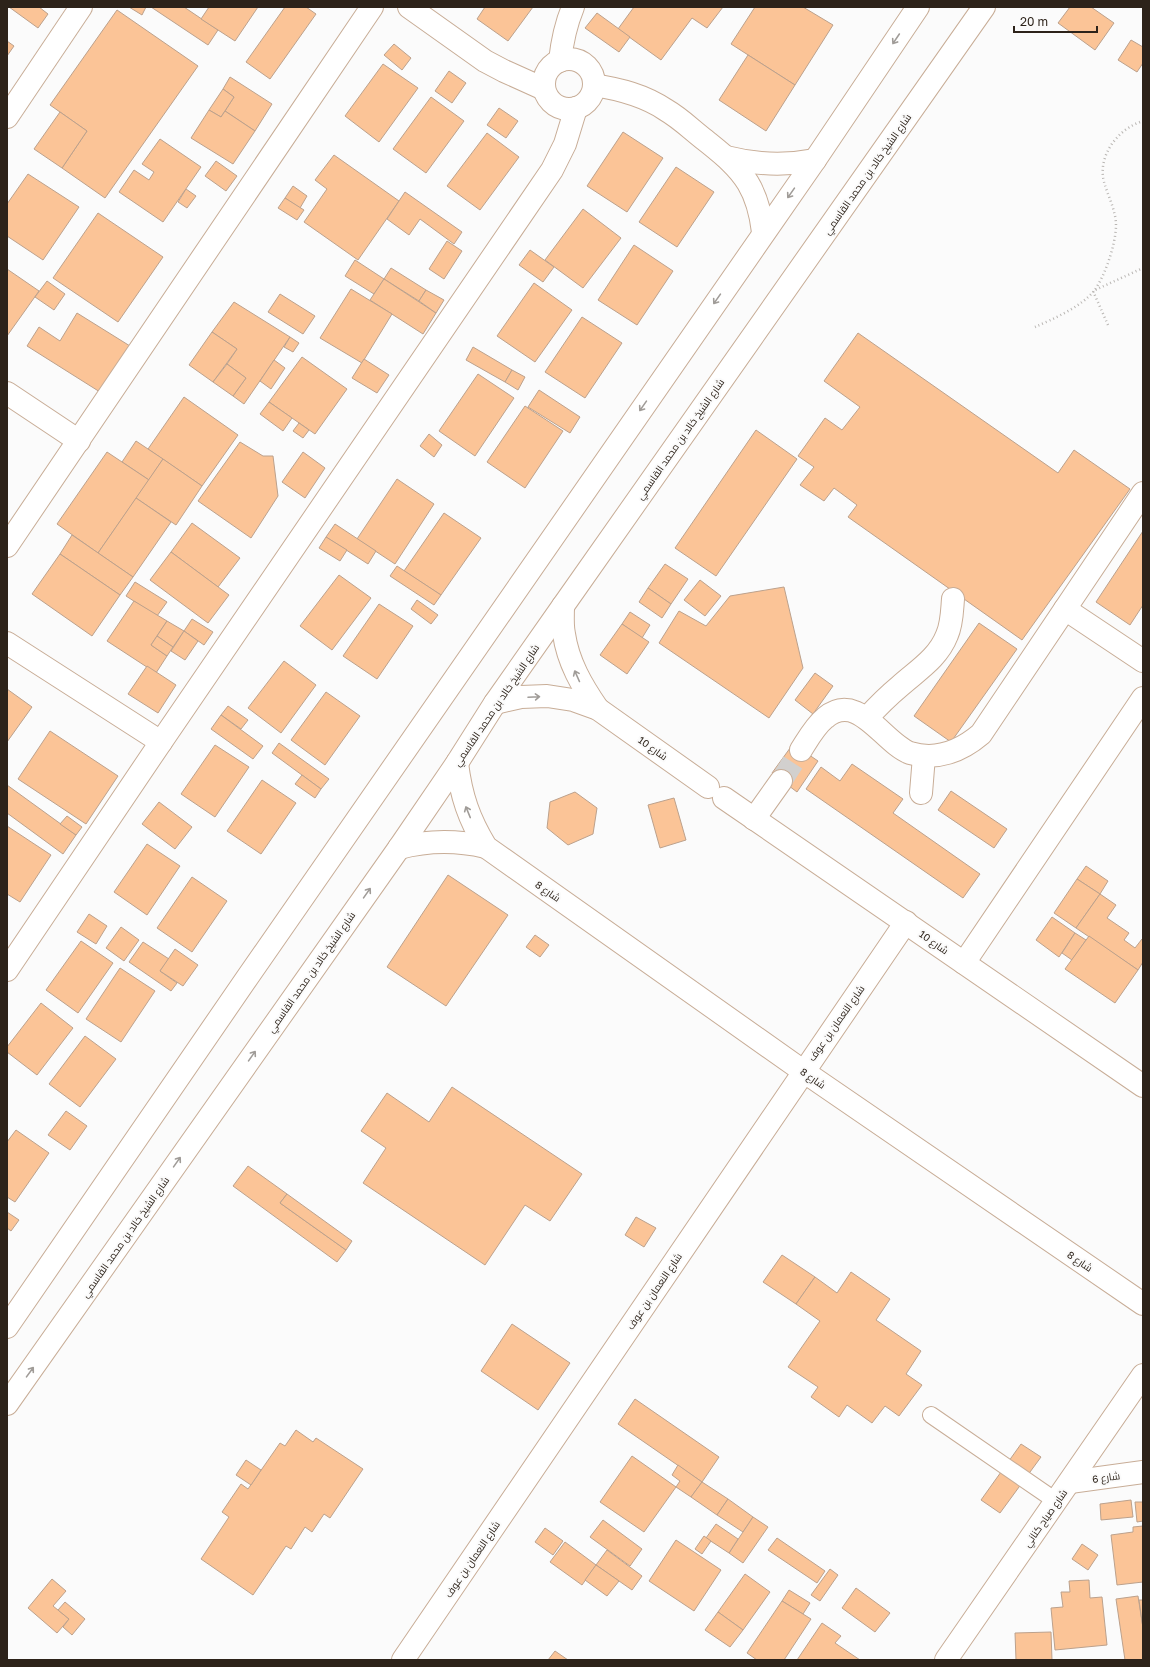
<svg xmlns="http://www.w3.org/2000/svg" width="1150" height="1667" viewBox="0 0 1150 1667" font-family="'Golos Text',Cairo,sans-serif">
  <rect width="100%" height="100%" fill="#fbfbfb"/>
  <g fill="#fbc497" stroke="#bca18c">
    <polygon points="9,7 39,7 48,14 38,28"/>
    <polygon points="129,7 146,7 142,15"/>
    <polygon points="151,7 184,7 218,30 208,45"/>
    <polygon points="209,7 258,7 235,41 201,19"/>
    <polygon points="285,7 306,7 316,14 270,79 246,62"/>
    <polygon points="485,7 533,7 508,41 477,19"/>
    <polygon points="634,7 723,7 707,28 692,18 661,60 618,29"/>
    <polygon points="755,7 803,7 833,25 795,85 731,44"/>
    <polygon points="1070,7 1091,7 1114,23 1095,50 1058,23"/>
    <polygon points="117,10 198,66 105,198 62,168 87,131 50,105"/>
    <polygon points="597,13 630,37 619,52 585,28"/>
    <polygon points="1131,40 1143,47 1143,63 1137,72 1118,60"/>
    <polygon points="7,41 14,46 7,56"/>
    <polygon points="394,44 411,58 402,70 384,55"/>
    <polygon points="748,55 795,85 766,131 719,100"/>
    <polygon points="383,64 418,88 379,142 345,116"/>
    <polygon points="449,71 466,83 452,103 435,91"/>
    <polygon points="230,77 272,104 255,131 225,111 234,97 223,89"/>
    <polygon points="223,89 234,97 221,117 209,110"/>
    <polygon points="431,97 464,121 426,173 393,149"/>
    <polygon points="499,108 518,121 506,138 487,125"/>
    <polygon points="209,110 221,117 225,111 255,131 233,164 191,138"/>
    <polygon points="60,112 87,131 62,168 34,149"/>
    <polygon points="623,132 663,158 627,212 587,186"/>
    <polygon points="487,133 519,157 480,210 447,186"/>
    <polygon points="160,139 201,167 163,222 119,192 134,170 149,180 154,172 142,164"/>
    <polygon points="334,155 399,201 358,260 304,222 327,189 315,180"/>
    <polygon points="216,161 237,176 226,191 205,176"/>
    <polygon points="676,167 714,192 677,247 639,222"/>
    <polygon points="28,174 79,207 43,260 7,236 7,204"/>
    <polygon points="293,186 307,196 300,208 285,198"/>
    <polygon points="186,189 196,196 187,208 178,202"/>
    <polygon points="405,192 462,232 454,244 420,219 409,235 387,219"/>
    <polygon points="285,198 304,210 297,220 278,208"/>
    <polygon points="583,209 621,238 583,288 545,260"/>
    <polygon points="98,213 163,257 118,322 53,278"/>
    <polygon points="447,241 462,251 444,279 429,269"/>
    <polygon points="634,245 673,271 637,325 598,300"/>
    <polygon points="530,250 554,267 543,282 519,265"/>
    <polygon points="355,260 384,279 374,294 345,276"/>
    <polygon points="391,268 426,290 419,301 384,279"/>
    <polygon points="7,269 39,291 7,336"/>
    <polygon points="384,279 436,313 423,334 370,300"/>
    <polygon points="47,281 65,294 54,310 35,297"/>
    <polygon points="534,283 572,310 535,362 497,336"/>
    <polygon points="351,289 392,314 362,363 320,338"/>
    <polygon points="426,290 444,300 436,313 419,301"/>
    <polygon points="280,294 315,316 303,334 268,312"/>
    <polygon points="234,302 290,337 244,404 233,396 246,378 227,364 237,349 212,332"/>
    <polygon points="77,313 130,346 100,392 27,346 39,327 60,341"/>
    <polygon points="582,317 622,343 585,398 545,372"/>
    <polygon points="212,332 237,349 213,382 189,365"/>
    <polygon points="858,333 1058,473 1074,450 1130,489 1022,640 848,517 857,505 834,488 824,501 800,485 814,467 798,456 825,418 842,430 860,407 824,381"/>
    <polygon points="290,337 299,343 293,352 284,347"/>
    <polygon points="473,347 512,370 505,382 466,360"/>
    <polygon points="302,357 347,389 315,434 269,402"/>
    <polygon points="364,359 389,375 377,393 352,378"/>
    <polygon points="274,360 285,368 271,389 260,381"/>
    <polygon points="227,364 246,378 233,396 213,382"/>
    <polygon points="512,370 525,377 518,390 505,382"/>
    <polygon points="478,374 514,398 475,456 439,431"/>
    <polygon points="539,390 580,417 570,433 528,407"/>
    <polygon points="184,397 238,435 202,486 148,449"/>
    <polygon points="269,402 292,418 283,431 260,414"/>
    <polygon points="525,406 563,431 525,488 487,462"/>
    <polygon points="299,423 309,430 303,438 293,431"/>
    <polygon points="756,430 797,459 716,576 675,548"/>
    <polygon points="429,434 442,445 434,457 420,446"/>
    <polygon points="136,441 163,459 149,480 122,462"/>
    <polygon points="240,442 263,456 273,456 278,496 251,538 198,501"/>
    <polygon points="107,452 149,480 98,553 57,524"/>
    <polygon points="303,452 325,468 305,498 282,482"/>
    <polygon points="163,459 202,486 176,525 136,498"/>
    <polygon points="397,479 434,504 395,564 357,539"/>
    <polygon points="136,498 171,522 133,577 98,553"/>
    <polygon points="444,513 481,538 441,595 404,571"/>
    <polygon points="192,523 240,558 218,587 171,552"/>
    <polygon points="335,524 376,551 368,564 326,537"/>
    <polygon points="1143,531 1143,605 1130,625 1096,602"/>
    <polygon points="72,535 133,577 120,595 60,554"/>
    <polygon points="326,537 347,550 340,561 319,548"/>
    <polygon points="171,552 229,595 208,623 150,580"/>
    <polygon points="60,554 120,595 92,636 32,594"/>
    <polygon points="665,564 688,579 671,604 648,588"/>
    <polygon points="397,566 441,595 434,605 390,576"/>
    <polygon points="339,575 371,598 332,650 300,626"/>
    <polygon points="700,580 721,596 705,616 684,600"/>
    <polygon points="135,582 167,602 157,616 126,596"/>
    <polygon points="784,587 803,668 769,718 659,643 679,611 706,626 730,596"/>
    <polygon points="648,588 671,604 662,618 639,602"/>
    <polygon points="417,600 438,615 431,624 411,609"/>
    <polygon points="134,601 167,621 151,645 167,656 156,673 107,641"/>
    <polygon points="379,604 413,626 377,679 343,656"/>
    <polygon points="630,612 650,625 642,638 622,624"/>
    <polygon points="192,619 213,632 204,645 184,631"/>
    <polygon points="167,621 184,631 173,647 157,636"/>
    <polygon points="979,623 1017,649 951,742 914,716"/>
    <polygon points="622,624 649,642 627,674 600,655"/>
    <polygon points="184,631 198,641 185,660 171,651"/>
    <polygon points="157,636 173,647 167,656 151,645"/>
    <polygon points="284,661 316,685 281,733 248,708"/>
    <polygon points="147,666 176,685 158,713 128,694"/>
    <polygon points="815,673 833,686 813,714 795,700"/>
    <polygon points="7,689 32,707 7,742"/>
    <polygon points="326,692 360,716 325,765 291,740"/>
    <polygon points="228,706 248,720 241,729 221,715"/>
    <polygon points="221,715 263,746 253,759 211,729"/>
    <polygon points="50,731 118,776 86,824 18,779"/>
    <polygon points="279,743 329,779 321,789 272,753"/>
    <polygon points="793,744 818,761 797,792 772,773"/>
    <polygon points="215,745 249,767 215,817 181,794"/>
    <polygon points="852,764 903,799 893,813 980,874 963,898 806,789 821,767 840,781"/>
    <polygon points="302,775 321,789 315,798 295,784"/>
    <polygon points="262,780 296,803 261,854 227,831"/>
    <polygon points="7,785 76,835 63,854 7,813"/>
    <polygon points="951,791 1007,829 994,848 938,810"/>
    <polygon points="575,792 597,808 593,834 568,845 547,828 550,802"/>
    <polygon points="674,798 686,840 660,848 648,805"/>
    <polygon points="159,802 192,827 175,849 142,824"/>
    <polygon points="67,816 82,827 76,835 60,824"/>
    <polygon points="7,826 51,855 20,902 7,894"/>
    <polygon points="147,844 180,866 147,915 114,892"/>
    <polygon points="1086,866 1108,881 1100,894 1077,879"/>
    <polygon points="448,875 508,915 446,1006 387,967"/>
    <polygon points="192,877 227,901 192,952 157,928"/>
    <polygon points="1077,879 1100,894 1076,928 1054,913"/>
    <polygon points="1100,894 1116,905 1107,918 1129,933 1124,940 1135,948 1142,939 1143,939 1143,962 1138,970 1076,928"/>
    <polygon points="89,914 107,926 96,944 77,932"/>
    <polygon points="1052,917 1075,933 1059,957 1036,940"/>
    <polygon points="121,927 139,940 124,961 106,948"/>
    <polygon points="1075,933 1086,940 1072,960 1062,953"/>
    <polygon points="535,935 549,945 540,957 526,947"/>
    <polygon points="1089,936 1138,970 1115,1003 1065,969"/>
    <polygon points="81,941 113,963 78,1013 46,990"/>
    <polygon points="143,942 169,959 160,971 177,983 171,991 129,962"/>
    <polygon points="175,949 198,965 183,986 160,971"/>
    <polygon points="120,968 155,991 121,1042 86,1019"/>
    <polygon points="41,1003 73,1028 37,1075 7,1052 7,1047"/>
    <polygon points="85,1036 116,1059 80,1107 49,1084"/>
    <polygon points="452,1087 582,1174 550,1221 525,1205 485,1265 363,1183 386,1148 361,1131 387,1093 429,1122"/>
    <polygon points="66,1111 87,1126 70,1150 48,1135"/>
    <polygon points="16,1130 49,1153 15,1202 7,1197 7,1142"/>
    <polygon points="248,1166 287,1194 280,1203 346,1250 337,1262 233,1186"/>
    <polygon points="287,1194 352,1241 346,1250 280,1203"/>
    <polygon points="7,1212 19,1220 11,1231 7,1228"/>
    <polygon points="636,1217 656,1228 644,1247 625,1235"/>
    <polygon points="782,1255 815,1277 796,1304 763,1282"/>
    <polygon points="851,1272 890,1299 876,1320 921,1351 906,1374 922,1385 899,1416 885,1406 872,1423 847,1405 839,1417 811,1397 818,1387 788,1367 820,1321 796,1304 815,1277 837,1293"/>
    <polygon points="512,1324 570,1363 538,1410 481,1371"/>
    <polygon points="635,1399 719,1457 702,1482 618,1424"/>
    <polygon points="296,1430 313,1442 316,1438 363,1469 330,1518 324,1514 312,1532 305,1527 291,1549 286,1546 253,1595 201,1559 229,1517 222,1512 241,1484 248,1489 280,1443 285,1446"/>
    <polygon points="1021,1444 1041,1457 1000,1513 981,1500"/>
    <polygon points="632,1456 676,1487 644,1532 600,1502"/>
    <polygon points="246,1460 261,1470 251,1485 236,1475"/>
    <polygon points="678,1465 702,1482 691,1497 676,1487 680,1481 672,1475"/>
    <polygon points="702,1482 728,1499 717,1515 691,1497"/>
    <polygon points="728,1499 753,1517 743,1532 717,1515"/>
    <polygon points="1131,1500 1133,1517 1101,1520 1100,1504"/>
    <polygon points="1135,1502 1143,1502 1143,1521 1137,1522"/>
    <polygon points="753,1517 768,1527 743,1563 729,1553"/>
    <polygon points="603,1520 642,1549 630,1566 590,1537"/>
    <polygon points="716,1524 738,1539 729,1553 706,1538"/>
    <polygon points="1143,1526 1143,1582 1117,1585 1111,1535 1133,1532 1133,1527"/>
    <polygon points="545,1528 563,1541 553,1555 535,1542"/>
    <polygon points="704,1536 711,1541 702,1554 695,1549"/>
    <polygon points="777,1538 825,1571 817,1583 768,1550"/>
    <polygon points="676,1540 721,1570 694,1611 649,1581"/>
    <polygon points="565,1542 596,1565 582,1585 550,1562"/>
    <polygon points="1082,1544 1098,1555 1088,1570 1072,1559"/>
    <polygon points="607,1550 642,1576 632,1590 596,1565"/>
    <polygon points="596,1565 619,1581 607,1596 585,1580"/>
    <polygon points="830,1569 838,1575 820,1601 811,1595"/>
    <polygon points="745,1574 770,1592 743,1630 718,1612"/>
    <polygon points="52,1579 66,1591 53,1606 69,1619 57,1633 28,1608"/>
    <polygon points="1089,1580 1090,1598 1102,1597 1107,1645 1055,1650 1051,1608 1063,1607 1061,1592 1070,1592 1069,1581"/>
    <polygon points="856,1588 890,1613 875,1632 842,1608"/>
    <polygon points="789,1590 810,1603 803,1614 782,1601"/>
    <polygon points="1138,1596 1143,1628 1143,1660 1125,1660 1116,1599"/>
    <polygon points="1139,1600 1143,1600 1143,1628"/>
    <polygon points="782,1601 811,1619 784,1660 757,1660 747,1653"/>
    <polygon points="65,1602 85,1619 72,1635 63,1627 69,1619 58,1610"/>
    <polygon points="718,1612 743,1630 730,1647 705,1630"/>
    <polygon points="822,1623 841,1636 835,1643 860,1660 797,1660"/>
    <polygon points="1051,1632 1052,1660 1016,1660 1015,1633"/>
    <polygon points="555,1651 568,1660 548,1660"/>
  </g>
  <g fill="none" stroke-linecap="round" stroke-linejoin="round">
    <polyline stroke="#d2d0ce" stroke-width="22" stroke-dasharray="22 11" stroke-linecap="butt" points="781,781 801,750"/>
    <defs>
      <polyline id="service" points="931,1415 1056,1501"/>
      <g id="minor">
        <polyline points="409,7 485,61 504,71 544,89"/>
        <circle cx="569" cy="84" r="25"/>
        <path d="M 560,61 C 562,42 566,24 573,7"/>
        <path d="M 594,85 C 619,89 644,95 666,110 C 680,118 692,130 705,140 C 721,153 737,165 748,183 C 757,198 761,215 763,232"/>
        <polyline points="7,117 81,7"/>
        <path d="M 726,157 C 757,165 784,166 815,160"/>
        <polyline points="7,393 79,441"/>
        <polyline points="7,546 372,7"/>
        <path d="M 563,606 C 563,615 562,625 564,634 C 568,662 582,686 598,709"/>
        <polyline points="1065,609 1143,661"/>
        <polyline points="7,643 161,742"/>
        <polyline points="495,703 521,697 547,696 573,700 598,709 708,787"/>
        <path d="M 867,718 C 877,707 888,696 900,686 C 918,670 938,658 947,635 C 952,624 952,611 953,599"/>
        <path d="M 801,750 C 808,739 815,726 825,718 C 858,690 883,743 910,753 C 936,761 961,751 981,734 L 1143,493"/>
        <path d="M 457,763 C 461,796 469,819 486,847 L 803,1071 L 1143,1304"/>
        <polyline points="921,793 924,756"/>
        <polyline points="724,798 1143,1086"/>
        <polyline points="754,819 781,781"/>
        <path d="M 399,848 C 429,840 456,840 486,847"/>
        <polyline points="964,963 1143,698"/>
        <polyline points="7,970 161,742 552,170 565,144 576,108"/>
        <polyline points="1070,1482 1143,1472"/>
        <polyline points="403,1660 906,922"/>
        <polyline points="946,1660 1143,1375"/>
      </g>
      <g id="tertiary">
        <polyline points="7,1327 247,978 815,160 918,7"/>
        <polyline points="7,1404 399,848 457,763 495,703 563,606 984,7"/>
      </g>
    </defs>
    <use href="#service" stroke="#c8ad97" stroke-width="18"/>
    <use href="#minor" stroke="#c8ad97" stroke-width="24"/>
    <use href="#tertiary" stroke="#c8ad97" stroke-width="24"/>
    <g stroke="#bab7b4" stroke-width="2.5" stroke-dasharray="1 3" stroke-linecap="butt">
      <polyline points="1108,325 1093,291 1143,268"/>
      <path d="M 1035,327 C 1053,319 1081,307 1094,291 C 1105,276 1116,244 1116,225 C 1116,211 1108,196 1104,182 C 1097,155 1119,128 1143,121"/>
    </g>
    <use href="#service" stroke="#fff" stroke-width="16"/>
    <use href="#minor" stroke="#fff" stroke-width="22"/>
    <use href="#tertiary" stroke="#fff" stroke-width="22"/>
  </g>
  <defs><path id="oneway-shaft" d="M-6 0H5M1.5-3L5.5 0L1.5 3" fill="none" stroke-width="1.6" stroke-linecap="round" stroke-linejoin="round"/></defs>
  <g stroke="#a09c98">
    <use href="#oneway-shaft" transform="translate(896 39) rotate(124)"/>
    <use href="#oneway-shaft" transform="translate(791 193) rotate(125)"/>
    <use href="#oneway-shaft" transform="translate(717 299) rotate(125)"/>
    <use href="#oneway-shaft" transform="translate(643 406) rotate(125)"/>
    <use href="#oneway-shaft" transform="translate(577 676) rotate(-114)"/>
    <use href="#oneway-shaft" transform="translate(534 697) rotate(-3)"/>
    <use href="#oneway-shaft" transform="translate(468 812) rotate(-112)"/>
    <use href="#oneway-shaft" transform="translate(367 893) rotate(-55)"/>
    <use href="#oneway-shaft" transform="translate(252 1056) rotate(-55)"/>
    <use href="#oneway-shaft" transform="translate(177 1162) rotate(-55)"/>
    <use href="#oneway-shaft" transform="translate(30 1372) rotate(-54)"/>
  </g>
  <g text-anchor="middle" stroke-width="4" stroke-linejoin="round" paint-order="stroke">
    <g font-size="10" fill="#2d231a" stroke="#fbfbfb">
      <text transform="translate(867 174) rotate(-55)" y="4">شارع الشيخ خالد بن محمد القاسمي</text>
      <text transform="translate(680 439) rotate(-55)" y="4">شارع الشيخ خالد بن محمد القاسمي</text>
      <text transform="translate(496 705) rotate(-56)" y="4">شارع الشيخ خالد بن محمد القاسمي</text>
      <text transform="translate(653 748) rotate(35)" y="4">شارع 10</text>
      <text transform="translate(548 891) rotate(35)" y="4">شارع 8</text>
      <text transform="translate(934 942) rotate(35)" y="4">شارع 10</text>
      <text transform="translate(311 972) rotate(-55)" y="4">شارع الشيخ خالد بن محمد القاسمي</text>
      <text transform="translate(836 1023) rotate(-55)" y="4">شارع النعمان بن عوف</text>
      <text transform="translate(813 1078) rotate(35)" y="4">شارع 8</text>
      <text transform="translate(125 1237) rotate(-55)" y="4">شارع الشيخ خالد بن محمد القاسمي</text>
      <text transform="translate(1080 1261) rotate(34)" y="4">شارع 8</text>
      <text transform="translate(654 1291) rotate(-56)" y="4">شارع النعمان بن عوف</text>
      <text transform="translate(1106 1477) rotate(-8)" y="4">شارع 6</text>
      <text transform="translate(1045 1518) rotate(-55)" y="4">شارع صياح كناني</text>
      <text transform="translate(472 1559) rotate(-56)" y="4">شارع النعمان بن عوف</text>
    </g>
  </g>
  <rect width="1150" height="1667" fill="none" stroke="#2d231a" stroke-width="16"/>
  <path d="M1014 26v6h83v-6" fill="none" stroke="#2d231a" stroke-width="2"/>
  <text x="1020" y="26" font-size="12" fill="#2d231a" stroke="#fbfbfb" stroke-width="3" paint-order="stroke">20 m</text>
</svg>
